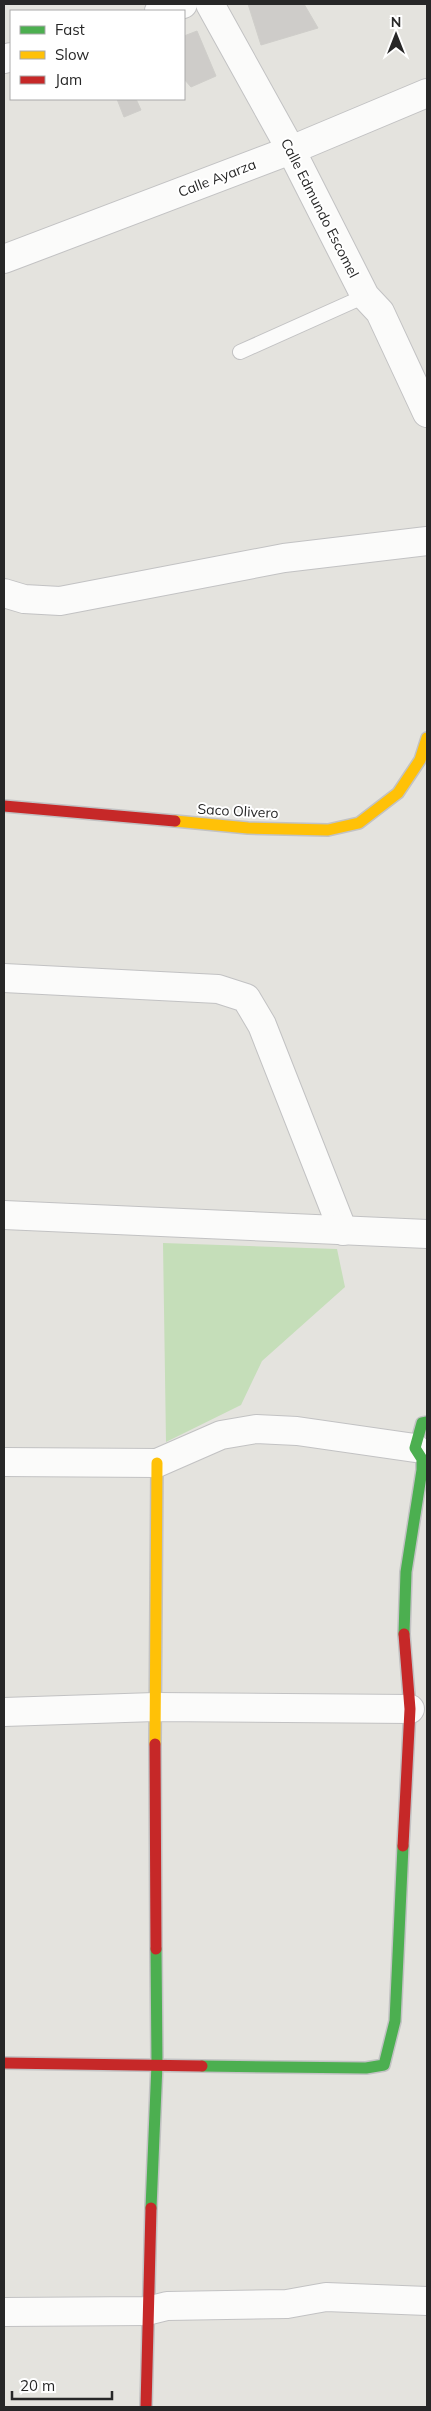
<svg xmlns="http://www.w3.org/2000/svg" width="431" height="2411" font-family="Mulish,sans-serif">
<rect width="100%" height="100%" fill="#e4e3de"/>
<path fill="#c5deb9" d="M163,1243L337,1249L345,1287L262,1361L241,1405L166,1442Z"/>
<g fill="#ceccc9" stroke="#cfceca">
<path d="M248,4H304L318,28L261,45Z"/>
<path d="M197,31L216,76L191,87L184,79V36Z"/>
<path d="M117,99H136L141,110L124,117Z"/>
</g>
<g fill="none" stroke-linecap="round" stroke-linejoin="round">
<g stroke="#c2c2c3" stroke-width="16">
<path id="lane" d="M240,352L365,296"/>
</g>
<g stroke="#c2c2c3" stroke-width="30">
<g id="street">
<path d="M210,4L291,150L365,296L380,312L427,413"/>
<path d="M159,11L183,4"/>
<path d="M4,59L11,57"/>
<path d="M4,259L291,150L427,93"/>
<path d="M4,593L24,599L60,601L284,558L427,541"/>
<path d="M4,978L218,989L246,998L262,1025L343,1231"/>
<path d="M4,1215L427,1234"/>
<path d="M4,1462L157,1463L221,1435L256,1429L297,1431L415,1448"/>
<path d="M4,1712L155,1707L410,1709"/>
<path d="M4,2312L147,2311L167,2306L287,2304L326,2297L427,2301"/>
</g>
</g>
<g stroke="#c2c2c3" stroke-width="14">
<g id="fast">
<path d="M404,1634L406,1572L422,1470V1459L415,1448L422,1423L427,1422"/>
<path d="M202,2066L366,2068L384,2065L395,2021L403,1846"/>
<path d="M151,2208L157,2064L156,1949"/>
</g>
</g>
<g stroke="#c2c2c3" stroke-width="14">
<g id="slow">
<path d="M175,821L248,828L328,830L359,823L398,793L420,760L427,738"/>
<path d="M155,1744L157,1463"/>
</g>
</g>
<g stroke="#c2c2c3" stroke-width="14">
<g id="jam">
<path d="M4,806L175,821"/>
<path d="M155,1744L156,1949"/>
<path d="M403,1846L410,1709L404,1634"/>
<path d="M4,2063L202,2066"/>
<path d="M146,2407L151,2208"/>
</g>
</g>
<use href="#lane" stroke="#fbfbfa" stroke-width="14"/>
<use href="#street" stroke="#fbfbfa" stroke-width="28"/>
<use href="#fast" stroke="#4caf50" stroke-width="11"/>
<use href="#slow" stroke="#ffc107" stroke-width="11"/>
<use href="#jam" stroke="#c62828" stroke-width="11"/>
</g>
<g text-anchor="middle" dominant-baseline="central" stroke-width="4" stroke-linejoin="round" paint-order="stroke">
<g font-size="14" fill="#272727" stroke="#fff">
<text transform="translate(217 178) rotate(-21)">Calle Ayarza</text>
<text transform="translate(320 208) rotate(63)">Calle Edmundo Escomel</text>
<text transform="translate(238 811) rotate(3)">Saco Olivero</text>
</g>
</g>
<rect width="431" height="2411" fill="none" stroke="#272727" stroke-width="10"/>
<rect x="10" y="10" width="175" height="90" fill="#ffffff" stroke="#a9a9a9"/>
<rect x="20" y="26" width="25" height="8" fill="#4caf50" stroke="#a9a9a9"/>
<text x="55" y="35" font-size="15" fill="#272727">Fast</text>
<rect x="20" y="51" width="25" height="8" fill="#ffc107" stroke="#a9a9a9"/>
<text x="55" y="60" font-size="15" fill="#272727">Slow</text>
<rect x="20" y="76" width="25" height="8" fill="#c62828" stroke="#a9a9a9"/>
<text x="55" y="85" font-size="15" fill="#272727">Jam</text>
<g transform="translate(396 35)" stroke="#ffffff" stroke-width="4" paint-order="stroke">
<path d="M0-4L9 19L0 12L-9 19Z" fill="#272727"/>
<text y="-8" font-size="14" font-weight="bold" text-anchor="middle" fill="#272727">N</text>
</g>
<path d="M12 2391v8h100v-8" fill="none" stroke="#272727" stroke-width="2.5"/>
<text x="20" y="2391" font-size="15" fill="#272727" stroke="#ffffff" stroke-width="4" paint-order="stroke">20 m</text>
</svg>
